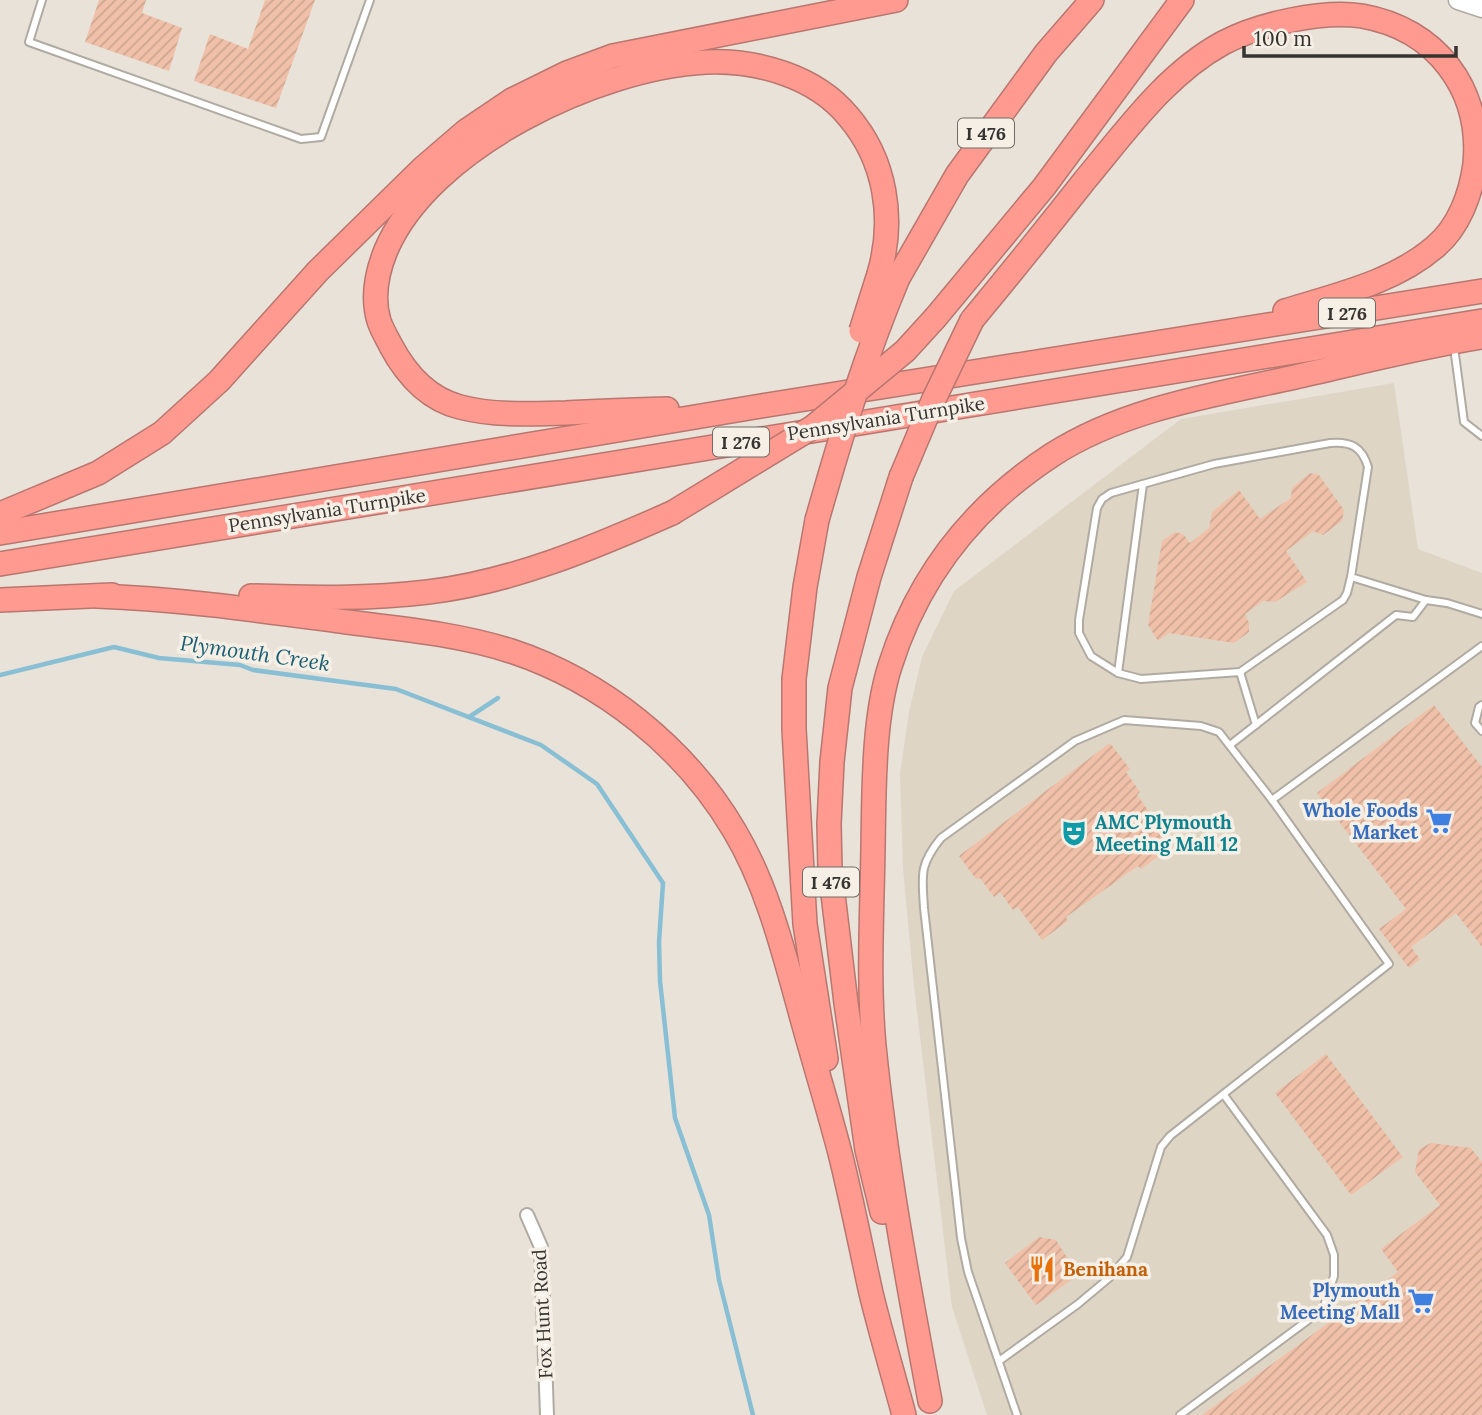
<svg xmlns="http://www.w3.org/2000/svg" width="1482" height="1415" font-family="Lora,serif">
<defs>
<pattern id="building-hatch" width="6" height="6" patternUnits="userSpaceOnUse" patternTransform="scale(1.75)"><rect width="6" height="6" fill="#f0c0a8"/><path d="M-1 1l2-2M0 6l6-6M5 7l2-2" fill="none" stroke="#cea691"/></pattern>
</defs>
<rect width="100%" height="100%" fill="#e8e2d8"/>
<path fill="#dfd5c5" d="M1394,383L1418,549L1482,573V1415H987L952,1307L914,986L903,869L900,774L909,712L922,657L954,591L1181,419Z"/>
<g fill="none" stroke-linecap="round" stroke-linejoin="round">
<g stroke="#89bfd4" stroke-width="4.5">
<path d="M0,675L114,647L159,658L240,665L253,670L396,689L541,745L597,784L663,883L659,942L660,981L675,1118L709,1215L719,1280L753,1415"/>
<path d="M469,717L498,698"/>
</g>
</g>
<g fill="url(#building-hatch)">
<path d="M99,0H146L142,13L182,28L169,71L85,42Z"/>
<path d="M265,0H315L276,108L194,81L210,34L248,49Z"/>
<path d="M1310,473L1319,475L1344,510L1342,521L1323,535L1313,531L1286,551L1307,582L1275,602L1263,601L1245,614L1249,623V632L1234,643L1169,633L1158,641L1148,625L1162,541L1175,532L1183,534L1190,543L1209,528L1212,512L1239,490L1260,519L1291,498L1292,488Z"/>
<path d="M1434,705L1482,767V947L1456,913L1411,947L1420,959L1409,968L1379,929L1406,909L1317,793Z"/>
<path d="M1110,743L1130,769L1126,772L1140,792L1137,795L1150,813L1147,817L1170,848L1141,869L1138,866L1066,917L1068,921L1042,940L1018,907L1013,910L1000,892L994,897L980,878L976,879L959,856Z"/>
<path d="M1326,1054L1403,1157L1351,1195L1275,1093Z"/>
<path d="M1431,1143L1471,1148L1482,1162V1415H1202L1398,1272L1381,1249L1440,1205L1415,1172L1419,1149Z"/>
<path d="M1039,1237L1056,1240L1078,1275L1036,1305L1005,1263Z"/>
</g>
<g fill="none" stroke-linecap="round" stroke-linejoin="round">
<g stroke="#b0aba2" stroke-width="10">
<g id="lane">
<path d="M42,0L29,42L301,139L321,137L370,0"/>
<path d="M1454,347L1464,422L1482,436"/>
<path d="M1240,672L1343,600L1347,593L1351,577"/>
<path d="M1118,673L1143,484"/>
<path d="M1482,705L1479,707L1475,723L1482,731"/>
<path d="M1256,725L1240,672L1141,679L1118,673L1091,656L1079,633V620L1097,508L1102,499L1111,493L1214,464L1330,443C1351,441 1362,447 1368,467L1351,577L1426,600"/>
<path d="M1230,745L1396,615L1413,617L1426,600L1447,603L1482,614"/>
<path d="M999,1361L1078,1304L1109,1278L1127,1257L1161,1147L1170,1136L1389,964L1272,800"/>
<path d="M1017,1415L968,1272L961,1238L924,908C922,875 919,865 941,838L1075,741L1124,720L1201,726L1219,732L1272,800L1482,646"/>
<path d="M1180,1415L1323,1309L1334,1276V1255L1327,1235L1224,1095"/>
</g>
</g>
<g stroke="#b0aba2" stroke-width="16">
<path id="street" d="M527,1215L541,1247L547,1415"/>
</g>
<g stroke="#b0aba2" stroke-width="21">
<path id="secondary" d="M1458,0L1482,8"/>
</g>
<g stroke="#b9766f" stroke-width="26">
<g id="highway">
<path d="M898,278L957,175L1046,53L1092,0"/>
<path d="M936,317L1044,187L1182,0"/>
<path d="M972,320C1010,274 1048,227 1085,180C1126,131 1166,74 1223,43C1259,24 1322,10 1362,16C1436,29 1482,89 1475,164C1471,194 1459,227 1435,247C1393,283 1336,295 1285,311"/>
<path d="M667,409C633,410 600,411 566,413C531,414 495,416 460,407C428,399 406,374 391,346C387,338 382,330 379,321C372,298 377,272 386,250C430,147 599,67 706,62C757,60 815,76 848,116C886,160 895,219 879,274"/>
<path d="M0,514L98,473L162,433L219,381L318,271L423,168L466,131L512,100L567,73L613,56L896,0"/>
<path d="M817,520L805,587L794,679V729L805,924L826,1059"/>
<path d="M0,533L761,406L1482,291"/>
<path d="M0,564L1482,321"/>
<path d="M97,596C181,599 264,611 347,622C402,629 458,634 511,651C602,681 685,747 734,830C770,890 786,962 805,1029C817,1072 830,1114 841,1157C852,1202 861,1248 871,1293C881,1334 893,1374 904,1415"/>
<path d="M251,596C310,598 369,599 428,592C513,582 595,547 672,513"/>
<path d="M0,600L112,595"/>
<path d="M882,1212L867,1150L846,1003L830,869L829,824L832,762L840,688L869,577L901,477"/>
<path d="M930,1401C908,1283 886,1166 874,1046C868,981 872,914 873,848C874,792 873,719 890,666C918,577 974,506 1052,455C1123,409 1213,395 1295,377C1357,363 1419,347 1481,337"/>
</g>
</g>
<use href="#lane" stroke="#fff" stroke-width="6"/>
<use href="#street" stroke="#fff" stroke-width="12"/>
<use href="#secondary" stroke="#fff" stroke-width="18"/>
<use href="#highway" stroke="#ff9a91" stroke-width="23"/>
<g stroke="#b9766f" stroke-width="26" stroke-linecap="butt">
<g id="highway-bridge">
<path d="M861,331L879,274"/>
<path d="M901,477L933,401L972,320"/>
<path d="M672,513L813,427L905,351L936,317"/>
<path d="M817,520C841,436 864,359 898,278"/>
</g>
</g>
<use href="#highway-bridge" stroke="#ff9a91" stroke-width="23"/>
</g>
<defs>
<g id="supermarket-bare" transform="scale(2.1)"><path d="M-6-5.5h2.5l.6 2H6L4.5 2H-2.5L-4.4-4H-6ZM-1.5 3.2a1.3 1.3 0 1 0 .1 0ZM3 3.2a1.3 1.3 0 1 0 .1 0Z" fill="#3f7fe0" stroke="#f5efe6" stroke-width="2.5" paint-order="stroke"/></g>
<g id="theatre-bare" transform="scale(2.1)"><path d="M-5-5.5Q0-4 5-5.5V0Q5 5 0 6Q-5 5-5 0ZM-3.3-2.5H-1v1.5H-3.3ZM1-2.5H3.3v1.5H1ZM-2.8 1Q0 5.5 2.8 1Z" fill="#0f9aa8" stroke="#f5efe6" stroke-width="2.5" paint-order="stroke"/></g>
<g id="restaurant-bare" transform="scale(2.1)"><path d="M-5-6h1v4h1v-4h1v4h1v-4h1v5L-1.5 .5V6h-2V.5L-5-1ZM5-6V6H3V1.5H1.5Q1.5-4 5-6Z" fill="#e8710a" stroke="#f5efe6" stroke-width="2.5" paint-order="stroke"/></g>
</defs>
<g fill-rule="evenodd">
<use href="#supermarket-bare" x="1439" y="821"/>
<use href="#theatre-bare" x="1074" y="833"/>
<use href="#restaurant-bare" x="1042" y="1269"/>
<use href="#supermarket-bare" x="1421" y="1301"/>
</g>
<g text-anchor="middle" dominant-baseline="central" stroke-width="7" stroke-linejoin="round" paint-order="stroke">
<g fill="#f5efe6" stroke="#6f6c67" stroke-width="2">
<rect x="958" y="118.5" width="56" height="29" rx="5"/>
<rect x="1319" y="298.5" width="56" height="29" rx="5"/>
<rect x="713" y="427.5" width="56" height="29" rx="5"/>
<rect x="803" y="867.5" width="56" height="29" rx="5"/>
</g>
<g font-size="18" font-weight="bold" fill="#363430">
<text x="986" y="133">I 476</text>
<text x="1347" y="313">I 276</text>
<text x="741" y="442">I 276</text>
<text x="831" y="882">I 476</text>
</g>
<g font-size="19" fill="#363430" stroke="#f5efe6">
<text transform="translate(886 418) rotate(-9)">Pennsylvania Turnpike</text>
<text transform="translate(327 510) rotate(-9)">Pennsylvania Turnpike</text>
<text transform="translate(542 1314) rotate(-93)">Fox Hunt Road</text>
</g>
<g font-size="19" font-weight="bold" fill="#366cbe" stroke="#f5efe6" text-anchor="end">
<text x="1418" y="810">Whole Foods<tspan x="1418" dy="22">Market</tspan></text>
<text x="1400" y="1290">Plymouth<tspan x="1400" dy="22">Meeting Mall</tspan></text>
</g>
<g font-size="19" font-weight="bold" fill="#0d838f" stroke="#f5efe6" text-anchor="start">
<text x="1095" y="822">AMC Plymouth<tspan x="1095" dy="22">Meeting Mall 12</tspan></text>
</g>
<g font-size="19" font-weight="bold" fill="#c56008" stroke="#f5efe6" text-anchor="start">
<text x="1063" y="1269">Benihana</text>
</g>
<g font-size="21" font-style="italic" fill="#175e74" stroke="#f5efe6">
<text transform="translate(255 653) rotate(8)">Plymouth Creek</text>
</g>
</g>
<path d="M1244 46v10h212v-10" fill="none" stroke="#363430" stroke-width="3.5"/>
<text x="1254" y="46" font-size="21" fill="#363430" stroke="#f5efe6" stroke-width="5" paint-order="stroke">100 m</text>
</svg>
